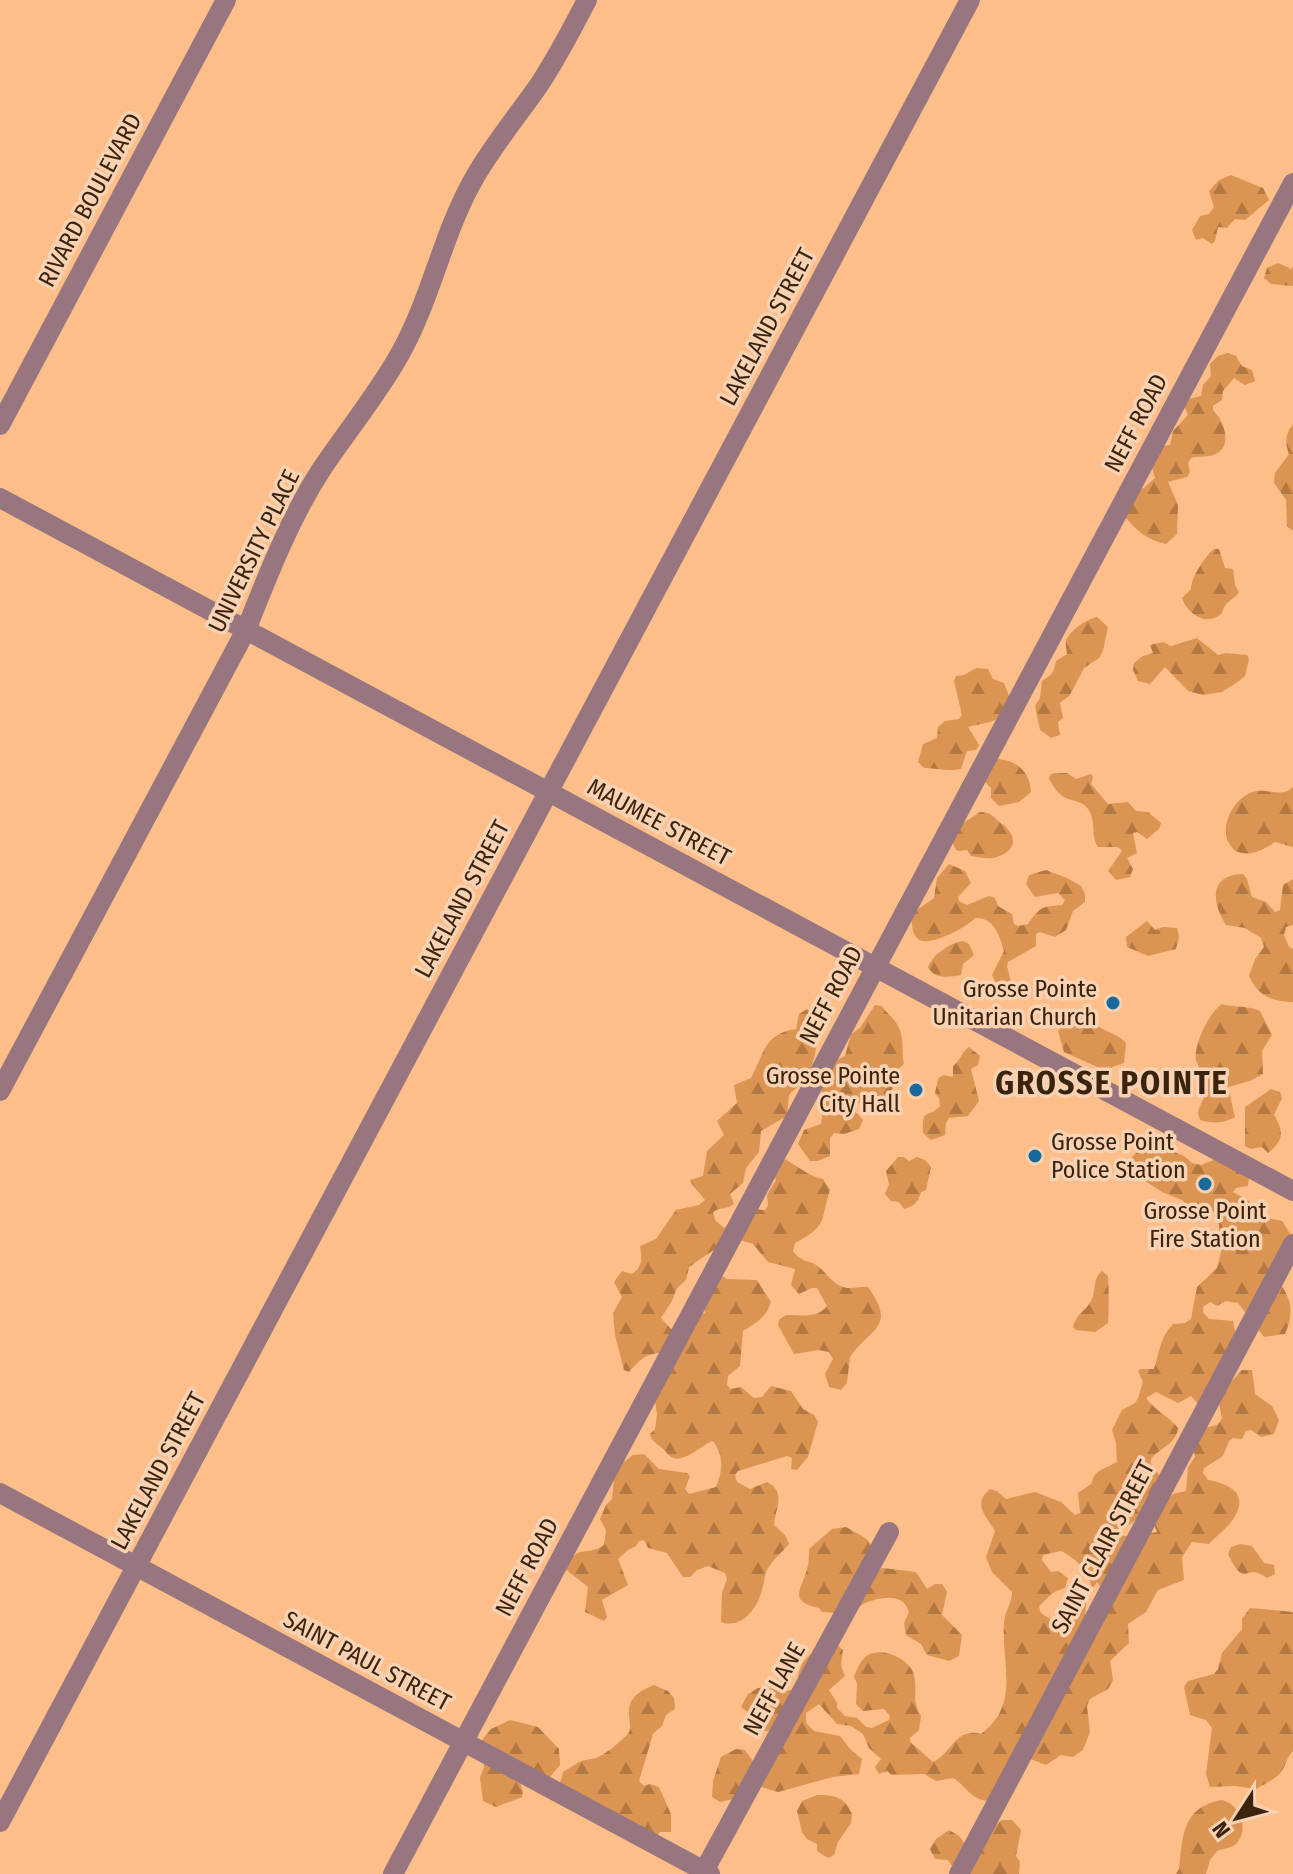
<svg xmlns="http://www.w3.org/2000/svg" width="1293" height="1874" font-family="'Fira Sans Condensed',sans-serif">
<defs>
<pattern id="forest-firs" width="22" height="20" patternUnits="userSpaceOnUse" patternTransform="scale(2)"><rect width="22" height="20" fill="#dc9453"/><path d="M5 1l3.5 6h-7zM16 11l3.5 6h-7z" fill="#b47943"/></pattern>
</defs>
<rect width="100%" height="100%" fill="#fdbe8a"/>
<g fill="url(#forest-firs)" fill-rule="evenodd">
<path d="M1231,175L1263,188L1269,200L1245,220L1235,219L1227,228L1218,227L1215,241L1212,244L1203,238L1196,240L1192,230L1200,216L1209,214L1214,207L1209,191L1219,180Z"/>
<path d="M1278,263L1292,269L1293,265V286L1271,284L1264,278L1267,268Z"/>
<path d="M1228,353L1236,356L1242,366L1252,370L1255,381L1245,385L1234,378L1223,391L1222,400L1213,406V410C1225,422 1235,450 1210,456C1203,457 1198,456 1191,458L1188,463L1190,472L1187,477L1168,482L1178,505L1177,534L1166,544C1147,540 1137,531 1124,516L1136,490L1144,488L1155,478L1152,467L1162,446L1170,445L1173,431L1188,415L1184,406L1188,399L1201,396L1203,385L1211,376L1210,364L1218,356Z"/>
<path d="M1293,425V531L1287,526L1286,500L1274,483L1275,473L1289,454C1285,445 1285,433 1293,425Z"/>
<path d="M1214,549H1219L1225,568L1233,569L1235,585L1239,592C1235,598 1229,600 1225,606C1221,611 1224,613 1218,616C1203,626 1186,611 1182,598L1191,589C1191,578 1205,556 1214,549Z"/>
<path d="M1097,617L1108,627L1103,651L1099,658L1084,668L1070,695L1060,703L1063,718L1058,722L1060,735L1051,738L1040,730L1035,706L1040,698L1042,681C1053,674 1053,674 1056,661L1067,654C1067,651 1065,644 1066,641C1069,631 1087,619 1097,617Z"/>
<path d="M1197,638L1218,655L1226,653L1247,655L1249,659L1245,676L1239,681L1222,692L1203,695L1188,691L1165,667L1150,684L1138,681L1133,670L1134,663L1143,656L1153,653L1150,645L1163,642L1171,646Z"/>
<path d="M976,668L988,669L993,679L1004,683L1011,701C995,726 994,720 968,727L979,745L976,750L967,751L961,769C947,772 937,768 924,768L918,762L923,744L937,738L938,727L945,721L959,719L962,715L954,681L956,676L964,675Z"/>
<path d="M997,759C1017,760 1030,772 1031,792L1019,802L999,806L991,798V788L984,781Z"/>
<path d="M1056,773H1067L1076,779L1091,774L1093,777L1091,784L1108,804L1128,802L1136,811L1148,812L1161,823L1159,829L1147,839L1137,832L1133,833L1137,853L1127,858L1133,869L1130,877L1116,880L1108,871L1122,851L1118,847H1098C1090,835 1097,822 1088,809C1078,794 1063,809 1049,778L1051,774Z"/>
<path d="M1293,787V847L1275,842C1261,851 1250,857 1235,851C1231,846 1226,841 1226,834C1224,817 1238,794 1257,791C1270,789 1281,798 1293,787Z"/>
<path d="M980,812C992,812 993,817 1002,824C1017,835 1018,850 997,857C989,860 980,857 971,856L967,850L959,851L956,850L950,838L962,824Z"/>
<path d="M949,864L965,871L971,883L958,897L959,901L967,905L989,896L995,898L998,906L1012,914L1014,924L1018,926L1028,924C1040,907 1040,907 1062,905L1065,900L1058,893L1035,897L1026,884L1029,875L1046,870L1067,878L1081,886L1085,894V902L1073,911L1066,930L1055,937L1040,932L1036,934V946L1008,962L1007,966L1013,990L1003,998L995,995L997,985L992,975L1004,951C1000,936 994,917 975,918C967,927 929,948 918,939C911,934 913,923 910,915L934,898L937,878Z"/>
<path d="M1243,874L1247,879L1252,897L1266,902L1275,912L1280,910L1283,885L1293,879V925L1286,927L1284,935L1289,947L1293,949V1002C1272,1002 1257,995 1249,976L1255,959L1264,947L1261,938L1245,928L1226,925C1212,903 1208,875 1243,874Z"/>
<path d="M1147,921L1155,930L1163,927L1177,928L1179,937L1176,949L1148,956L1127,947L1126,937Z"/>
<path d="M963,941L969,944L974,955L963,964L961,975C950,977 934,980 928,967C934,954 949,943 963,941Z"/>
<path d="M1222,1004C1235,1008 1248,1005 1260,1011L1272,1035L1262,1051L1263,1074L1250,1081L1228,1087L1235,1117C1226,1123 1210,1124 1200,1120L1198,1113C1199,1105 1206,1096 1207,1089C1209,1076 1199,1071 1196,1060C1193,1045 1210,1011 1222,1004Z"/>
<path d="M875,1005L882,1006C886,1013 895,1019 898,1026C905,1039 901,1052 904,1064L893,1074C895,1086 890,1101 881,1109L868,1102L858,1103L855,1111L863,1120L859,1129L844,1134L834,1133L830,1138V1156L818,1161H810L798,1144L804,1130L821,1124L825,1097L821,1090L831,1063L845,1056L851,1034L860,1028Z"/>
<path d="M807,1009C825,1020 816,1060 807,1076C803,1084 795,1088 789,1095L787,1116L761,1131L759,1152L746,1168L743,1183L730,1194L734,1204C727,1210 719,1207 713,1212L715,1220L724,1228L755,1209L765,1210L768,1206L767,1195L776,1180L773,1175L785,1159C796,1165 810,1177 823,1179L830,1190C820,1220 829,1225 795,1243L793,1251C802,1264 810,1259 819,1267C827,1274 832,1283 843,1287C852,1290 860,1286 868,1287C897,1328 871,1327 850,1357L847,1383L841,1390L829,1387L825,1374L833,1359L829,1352L819,1350L794,1354L778,1325L779,1320L786,1315C800,1314 816,1320 827,1306L817,1288H812L799,1294L791,1285L795,1269L768,1262L753,1244L740,1240L718,1247L689,1267L686,1280L677,1288L672,1301L661,1318L673,1331L698,1314L705,1313L704,1307L716,1272L727,1279L757,1280L771,1302C766,1318 756,1323 743,1331L740,1366L728,1376L727,1385L731,1389L741,1387L754,1398L762,1397L771,1386L791,1391L803,1409L814,1415L818,1422L808,1457L797,1470L791,1469L792,1458L787,1456L738,1471L735,1475L737,1482L750,1489L767,1482C787,1492 775,1509 774,1525L785,1535L789,1544C782,1552 773,1560 768,1568C764,1574 765,1580 763,1586C759,1606 743,1630 721,1622L722,1593L727,1579L725,1573L708,1566L697,1570L690,1577H683L667,1553L648,1548L644,1540L639,1541L636,1546L628,1550L618,1559L628,1585L602,1600L607,1617L604,1621L585,1612L588,1587L564,1568C580,1542 585,1558 604,1545L606,1530L600,1519L606,1505L612,1499L615,1469L633,1455L644,1454L659,1469L687,1473L690,1476L685,1489L689,1494L716,1487C723,1470 724,1456 713,1441C702,1444 685,1464 671,1457C668,1455 665,1450 662,1448C655,1442 652,1442 650,1434L655,1429L657,1414L655,1401L660,1353C644,1354 639,1361 629,1372L624,1370L615,1335L613,1313L622,1297L614,1282L622,1271L632,1274C643,1267 642,1257 640,1246L656,1239L676,1210L699,1205L705,1200L691,1183L690,1180L703,1176L707,1151L724,1135L717,1121L737,1103L734,1085L751,1078C763,1056 764,1033 796,1029L799,1014Z"/>
<path d="M1082,1018C1093,1019 1092,1023 1101,1028C1111,1034 1118,1034 1126,1043L1124,1063L1104,1070L1064,1052L1058,1031L1068,1021Z"/>
<path d="M969,1047L980,1056L978,1065L971,1069L979,1101L968,1116L949,1118L946,1123L945,1135L931,1140L923,1133C922,1106 927,1120 940,1106L939,1098L935,1093L938,1079L943,1075L953,1077V1066C960,1061 961,1053 969,1047Z"/>
<path d="M1271,1089L1280,1092L1282,1098L1274,1115C1284,1131 1284,1141 1268,1153L1262,1147L1251,1149L1245,1146V1107Z"/>
<path d="M1146,1147L1172,1151L1184,1156L1192,1163L1201,1165L1216,1159L1249,1176L1248,1186L1236,1188L1233,1192L1249,1201L1267,1218L1282,1221L1293,1238L1281,1285C1293,1302 1293,1316 1285,1334L1264,1337L1238,1303L1226,1301L1217,1306L1210,1302L1203,1307V1312L1209,1319L1233,1321L1237,1340L1231,1382L1242,1370H1252L1255,1394L1272,1406L1279,1420L1274,1434L1261,1437L1251,1430L1246,1431L1242,1439L1233,1438L1229,1441L1223,1456L1204,1468L1203,1473L1208,1480C1232,1484 1251,1496 1231,1522C1225,1530 1216,1536 1209,1544L1192,1542L1182,1557L1184,1580L1158,1590L1146,1612L1128,1624L1129,1643L1110,1661L1113,1680L1108,1689L1090,1699L1087,1706L1090,1732L1083,1750L1073,1757L1061,1755L1046,1765L1028,1758L989,1801C970,1800 967,1786 953,1778L936,1781L924,1774L892,1775L887,1771L879,1774L875,1767L881,1759L869,1748L863,1734L851,1726L837,1724L819,1704L806,1713V1723L814,1731L840,1736L850,1749L862,1759L859,1774L833,1777L778,1792L758,1786L733,1799L720,1802L712,1797L713,1781L721,1757L736,1749L745,1750L756,1765L775,1731H763L758,1728L754,1717L741,1707L748,1694L758,1688L766,1687L782,1692L795,1689C797,1685 797,1681 798,1677C801,1657 817,1647 835,1643L843,1650L841,1666L845,1676L829,1690L837,1703V1708L845,1716L857,1718L866,1727L872,1728L889,1720L890,1716L884,1709L863,1711L856,1704L857,1684L854,1676C858,1668 860,1660 868,1655C882,1647 907,1658 913,1672C919,1690 910,1697 921,1716L919,1730L910,1738V1742L933,1762C952,1754 955,1727 981,1734C1021,1704 1001,1665 1004,1622C1005,1611 1012,1603 1012,1592L992,1572L986,1557L995,1531C986,1516 972,1504 990,1489L997,1491L1006,1499L1035,1492L1061,1502L1075,1515L1080,1513L1078,1493L1091,1484L1094,1476L1099,1471L1117,1462L1116,1443L1112,1430L1122,1410L1135,1403L1138,1398L1143,1382L1138,1371L1141,1369H1154C1159,1353 1160,1337 1173,1324L1185,1323L1191,1319L1197,1287L1217,1268L1222,1248L1218,1218L1213,1211L1189,1207L1182,1200L1162,1192L1142,1179L1128,1175C1125,1161 1134,1153 1146,1147ZM1156,1392L1178,1403L1191,1396L1198,1404L1219,1403L1222,1419L1217,1425L1204,1428L1193,1446L1195,1457L1188,1467L1186,1491L1173,1494L1160,1507L1153,1522L1157,1532L1129,1537L1121,1535L1120,1529C1143,1521 1153,1498 1159,1475C1157,1471 1152,1468 1151,1463C1148,1452 1176,1448 1178,1428C1169,1416 1154,1410 1146,1398ZM1061,1551C1073,1556 1091,1573 1091,1586L1094,1587L1097,1582L1102,1589L1085,1616L1086,1603L1076,1595C1066,1604 1063,1627 1047,1617C1039,1612 1041,1614 1039,1606L1054,1592L1065,1588L1068,1578L1058,1571L1051,1572L1042,1560L1043,1555Z"/>
<path d="M898,1157H904L909,1161L917,1157L925,1160L931,1167L926,1190L921,1192C918,1203 914,1206 904,1209L899,1202L891,1201L885,1194L889,1184L886,1171Z"/>
<path d="M1102,1271L1108,1276C1109,1291 1109,1306 1108,1323L1095,1332L1076,1330L1073,1327C1079,1310 1084,1313 1091,1301C1097,1290 1092,1279 1102,1271Z"/>
<path d="M846,1527C874,1543 872,1538 874,1571L883,1568L916,1572L927,1589L935,1584H942L947,1592L942,1615L962,1635L959,1656L949,1661L927,1655L921,1644L906,1635L904,1623L909,1612C903,1592 881,1597 865,1603C859,1606 854,1612 848,1613C840,1614 830,1612 822,1612L819,1608C788,1601 801,1591 807,1569C809,1563 809,1556 809,1549L832,1529Z"/>
<path d="M1240,1544L1252,1546L1264,1563L1274,1565L1275,1574L1267,1578C1244,1561 1246,1591 1228,1554L1231,1547Z"/>
<path d="M1250,1608L1293,1612V1751C1287,1757 1287,1762 1283,1769C1278,1778 1265,1784 1256,1789L1235,1786L1210,1787L1206,1774L1212,1728L1206,1720L1190,1715L1184,1687L1188,1681L1214,1674L1218,1669L1222,1653L1242,1629V1619Z"/>
<path d="M654,1685L668,1691L674,1698L675,1709L666,1715L662,1726L653,1734L639,1781L644,1786L650,1784L659,1787L671,1814V1832H660L651,1844L560,1783L563,1772C569,1769 573,1765 579,1762C585,1759 592,1760 598,1757C609,1752 618,1743 627,1735C638,1724 612,1701 654,1685Z"/>
<path d="M510,1720L538,1727L559,1749L560,1765L549,1778L520,1782L523,1792L522,1797L496,1807L483,1801L480,1778L484,1767L481,1746L482,1740L491,1729Z"/>
<path d="M817,1795C836,1795 844,1797 852,1814L851,1823L838,1842L834,1855L828,1858L817,1851V1844L807,1839L802,1832L797,1811L802,1801Z"/>
<path d="M1222,1800C1240,1804 1250,1830 1236,1844C1230,1849 1224,1848 1217,1851L1210,1860L1206,1874H1176L1179,1869C1183,1835 1182,1807 1222,1800Z"/>
<path d="M1002,1820H1012L1021,1830L1016,1856L1020,1862L1019,1874H957L948,1860L935,1859L930,1849L936,1839L949,1830L959,1836L967,1847Z"/>
</g>
<g fill="none" stroke-linecap="round" stroke-linejoin="round">
<g stroke="#98767f" stroke-width="20">
<path d="M0,425L226,0"/>
<path d="M0,498L1293,1191"/>
<path d="M0,1091L246,630C268,575 289,520 321,470C347,431 377,395 400,354C432,297 443,231 476,175C495,143 518,115 539,85C557,58 572,29 587,0"/>
<path d="M0,1493L710,1874"/>
<path d="M0,1822L970,0"/>
<path d="M704,1871L889,1532"/>
<path d="M393,1874L1293,183"/>
<path d="M959,1874L1293,1244"/>
</g>
</g>
<g fill="#176a9b" stroke="#f8d2b3" stroke-width="3">
<circle cx="1113" cy="1003" r="8"/>
<circle cx="916" cy="1090" r="8"/>
<circle cx="1035" cy="1156" r="8"/>
<circle cx="1205" cy="1184" r="8"/>
</g>
<g text-anchor="middle" dominant-baseline="central" stroke-width="7" stroke-linejoin="round" paint-order="stroke">
<g font-size="24" fill="#3b240e" stroke="#f8d2b3">
<text transform="translate(90 200) rotate(-62)">RIVARD BOULEVARD</text>
<text transform="translate(767 327) rotate(-62)">LAKELAND STREET</text>
<text transform="translate(1136 423) rotate(-62)">NEFF ROAD</text>
<text transform="translate(254 551) rotate(-64)">UNIVERSITY PLACE</text>
<text transform="translate(659 822) rotate(28)">MAUMEE STREET</text>
<text transform="translate(462 899) rotate(-62)">LAKELAND STREET</text>
<text transform="translate(831 995) rotate(-62)">NEFF ROAD</text>
<text transform="translate(158 1471) rotate(-62)">LAKELAND STREET</text>
<text transform="translate(1103 1547) rotate(-62)">SAINT CLAIR STREET</text>
<text transform="translate(527 1567) rotate(-62)">NEFF ROAD</text>
<text transform="translate(367 1661) rotate(28)">SAINT PAUL STREET</text>
<text transform="translate(774 1689) rotate(-61)">NEFF LANE</text>
</g>
<g font-size="24" fill="#3b240e" stroke="#f8d2b3" text-anchor="end">
<text x="1097" y="989">Grosse Pointe<tspan x="1097" dy="28">Unitarian Church</tspan></text>
<text x="900" y="1076">Grosse Pointe<tspan x="900" dy="28">City Hall</tspan></text>
<text x="1051" y="1142" text-anchor="start">Grosse Point<tspan x="1051" dy="28">Police Station</tspan></text>
<text x="1205" y="1211" text-anchor="middle">Grosse Point<tspan x="1205" dy="28">Fire Station</tspan></text>
</g>
<g font-size="32" font-weight="bold" letter-spacing="2" fill="#3b240e" stroke="#f8d2b3">
<text x="1112" y="1083">GROSSE POINTE</text>
</g>
</g>
<g transform="translate(1237 1818) rotate(234)" stroke="#f8d2b3" stroke-width="6" paint-order="stroke">
<path d="M0-6L14 30L0 20L-14 30Z" fill="#3b240e"/>
<text y="-12" font-size="22" font-weight="bold" text-anchor="middle" fill="#3b240e">N</text>
</g>
</svg>
